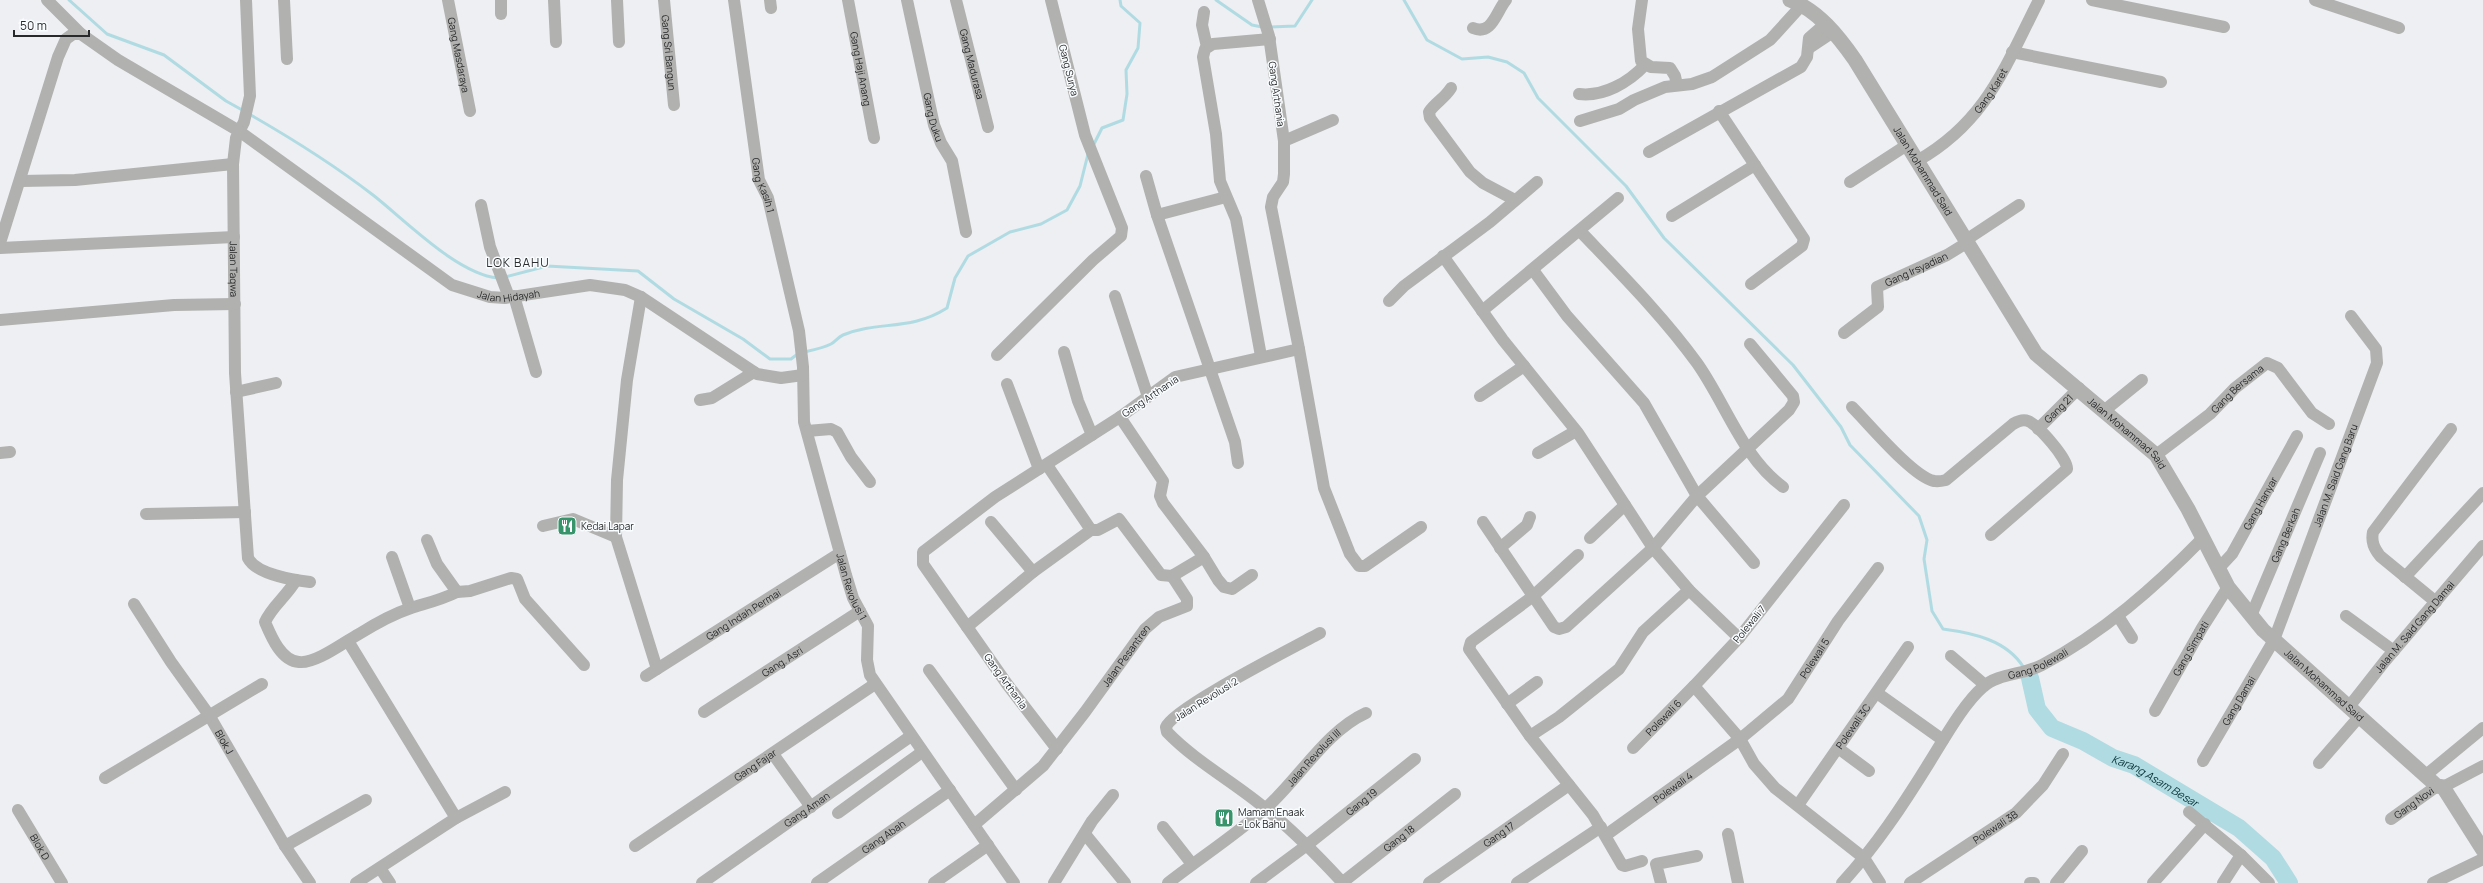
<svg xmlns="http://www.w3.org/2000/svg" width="2483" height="883" font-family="Manrope,sans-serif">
<rect width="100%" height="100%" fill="#edeff2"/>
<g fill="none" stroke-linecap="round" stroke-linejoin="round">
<g stroke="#b0dbe2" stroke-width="3">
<path d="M69,0L107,34L164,55L226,101L244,111"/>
<path d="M1216,0L1252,25L1262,27"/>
<path d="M1404,0L1427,40L1462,59L1488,57L1507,62L1524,73L1538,98L1626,186L1664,238L1793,365L1841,427L1850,445L1919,516L1927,540L1924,559L1932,611L1943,629C1973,633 2007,640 2024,668"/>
<path d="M1270,27L1295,26L1312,0"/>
<path d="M249,114C291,138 334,165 373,195C405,220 457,274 498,278"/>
<path d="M1093,146L1102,128L1123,120L1127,94L1126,70L1138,48L1140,23L1121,6L1120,0"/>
<path d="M505,277L547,266L638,271L674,299L743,339L770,359H791L799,353"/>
<path d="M804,352C813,350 823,348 831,344C835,342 838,337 843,335C879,320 909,332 947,308L955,278L968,256L1010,232L1041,224L1067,210L1080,186L1088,154"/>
</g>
<path stroke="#b0dbe2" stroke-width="18" id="s1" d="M2030,678L2037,709L2052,728L2083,741L2113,758L2134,765L2239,828L2273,858L2289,883"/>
<g stroke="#b1b1af" stroke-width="12">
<path d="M47,0L81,34"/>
<path id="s2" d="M246,0L250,96L244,122L236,138L233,164L235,373L248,558C256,574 293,580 310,582"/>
<path d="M284,0L287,59"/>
<path id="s3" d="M448,0L470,111"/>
<path d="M501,0V14"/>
<path d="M554,0L556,42"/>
<path d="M617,0L619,42"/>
<path id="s4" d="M664,0L674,105"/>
<path id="s5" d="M734,0L759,180L768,198L799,331L803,367L804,422L846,575L853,598L868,626L867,660L870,675L1014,883"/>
<path d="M770,0L771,8"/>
<path id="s6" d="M848,0L874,138"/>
<path id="s7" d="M907,0L934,125L941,143L952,161L966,232"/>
<path id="s8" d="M956,0L988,127"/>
<path d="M1642,0L1638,29L1641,61L1651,67L1670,68L1675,76L1677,85"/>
<path d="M2092,0L2224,27"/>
<path d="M2315,0L2399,28"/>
<path d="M1204,12L1202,25L1207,47"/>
<path d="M1473,28C1492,36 1496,12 1506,0"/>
<path d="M1809,48L1833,32"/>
<path d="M2012,52L2161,82"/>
<path d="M1451,88C1445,98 1435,103 1429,112L1430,118L1470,172L1483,183L1515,200"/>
<path d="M1579,94C1604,97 1629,82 1645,65"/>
<path d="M1719,111L1804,239L1802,246L1751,284"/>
<path d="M1580,121L1619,109L1634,100L1665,87L1692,84L1712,77L1770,40L1801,6"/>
<path d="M1284,141L1333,120"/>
<path d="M1649,152L1801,67L1807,57L1809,38L1825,24"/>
<path id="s9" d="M1917,161C1986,122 2005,67 2039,0"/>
<path d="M1146,176L1157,215L1235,442L1238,463"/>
<path d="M21,181L75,180L233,164"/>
<path d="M1850,182L1907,145"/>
<path d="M481,205L490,247L509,297"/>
<path d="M1157,215L1226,197"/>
<path d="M1672,216L1755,165"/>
<path d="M1580,231C1620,273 1663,316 1697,363C1726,404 1742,457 1783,487"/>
<path d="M1966,240L2019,205"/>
<path id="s10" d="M0,243L58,57L66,39L73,34H81L118,60L239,131L452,285L490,297L505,298L590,285L625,290L641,297L757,374L781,378L803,375"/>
<path d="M0,248L234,237"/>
<path d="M1443,256L1503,340L1578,433L1653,548L1689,590L1739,638"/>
<path d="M1533,270L1567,316L1644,403L1697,496L1754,563"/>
<path d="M514,296L536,372"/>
<path d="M1115,296L1148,397"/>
<path d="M641,297L627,380L617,480L616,537L657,669"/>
<path d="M1389,301L1404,286L1490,222L1537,182"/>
<path d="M1482,311L1618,198"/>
<path d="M0,320L174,305L235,304"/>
<path id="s11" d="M1844,333L1878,307L1877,287L1947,255L1968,242"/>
<path d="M1299,349L1324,488L1350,554L1359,566H1365L1421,527"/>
<path d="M1064,352L1078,401L1092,435"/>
<path d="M997,355L1093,260L1121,236L1122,228L1085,135L1051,0"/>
<path d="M1261,356L1236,219L1220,181L1216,134L1203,57L1205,49L1213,44L1270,39"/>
<path d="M1007,384L1039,469"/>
<path d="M236,392L276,383"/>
<path d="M1480,396L1524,366"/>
<path d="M700,400L712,398L754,372"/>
<path d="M1852,407C1869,424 1913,477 1934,481C1938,482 1942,481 1946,480L2013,424C2018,421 2023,419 2028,421C2038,425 2068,459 2067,469L1991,535"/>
<path d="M2105,410L2142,380"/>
<path d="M1120,417L1163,481L1160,496L1163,503L1204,557L1218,580L1224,587L1232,589L1252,575"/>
<path id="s12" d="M2038,429L2079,388"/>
<path d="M807,431L831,429L837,432L851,457L870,482"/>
<path d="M0,453L10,452"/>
<path d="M1538,453L1576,431"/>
<path id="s13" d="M2156,455L2210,414L2235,388L2267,363L2278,368L2312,413L2329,424"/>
<path d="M1047,465L1091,530H1098L1119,519L1161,575L1172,576L1204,557"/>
<path d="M1844,505L1739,638L1694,686L1740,739L1754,764L1775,788L1864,858L1880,883"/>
<path d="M146,514L245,512"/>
<path d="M991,522L1033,572"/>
<path d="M1483,522L1554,627L1559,629L1566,627L1653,548L1697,496L1789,410L1794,402L1793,396L1750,344"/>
<path d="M543,526L573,519L616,537"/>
<path d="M1590,538L1625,505"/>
<path d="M1500,548L1527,525L1530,517"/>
<path d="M1578,555L1532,597L1471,642L1469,649L1530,736L1593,815L1622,865L1625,866L1642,861"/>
<path d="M392,557L410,608"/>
<path id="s14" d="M2219,568L2232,554L2297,436"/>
<path d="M2405,577L2483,493"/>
<path d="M296,580C287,596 272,606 265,622C271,636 281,661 299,662C316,664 344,642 359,634C375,624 393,614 411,608C427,603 441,600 457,592L437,564L427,540"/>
<path d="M457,592L470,591L511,578L517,579L525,599L584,665"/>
<path d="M2436,602L2380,556C2374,548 2371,542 2373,532L2451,429"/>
<path id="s15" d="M134,604L171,662L209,715L285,846L310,883"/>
<path d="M2118,616L2132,638"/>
<path id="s16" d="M2251,616L2320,453"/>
<path d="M2346,616L2394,651"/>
<path d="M967,627L1033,572L1091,530"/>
<path d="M1320,633C1295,647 1173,708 1166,727L1167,732C1196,762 1234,782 1266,809C1294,831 1319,857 1343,883"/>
<path d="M348,641L456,818"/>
<path d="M1951,656L1985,685"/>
<path d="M929,670L1016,790"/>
<path id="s17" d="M646,676L840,553"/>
<path d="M1877,693L1943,740"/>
<path d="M1507,704L1537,682"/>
<path id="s18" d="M2348,708L2385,661L2483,546"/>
<path id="s19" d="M2155,711L2202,628L2228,587"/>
<path id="s20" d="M704,712L860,611"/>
<path d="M1530,736L1559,717L1619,669L1643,632L1689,590"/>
<path id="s21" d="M1633,748L1694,686"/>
<path d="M1838,748L1869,771"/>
<path d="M1057,749L1007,684L923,564V552L995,497L1120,417L1175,377L1299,349L1271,207L1273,197L1283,182L1284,174V141L1269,36L1258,0"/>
<path d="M773,754L811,807"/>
<path id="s22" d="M2203,761L2274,640L2377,363L2376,349L2351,316"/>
<path d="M2319,763L2359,717"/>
<path d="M2426,775L2483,728"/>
<path d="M105,778L262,684"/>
<path d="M2443,787L2483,766"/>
<path id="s23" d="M1798,805L1908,647"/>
<path id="s24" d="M18,810L62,883"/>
<path d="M2189,812L2241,855L2269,883"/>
<path d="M838,813L922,752"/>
<path id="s25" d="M2391,819L2437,786"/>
<path id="s26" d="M974,825L1043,766L1085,712L1145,629L1159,617L1187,606V599L1172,576"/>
<path d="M1163,827L1192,864"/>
<path d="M1085,834L1125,883"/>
<path d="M1728,834L1738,883"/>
<path id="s27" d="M1606,835L1740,739L1788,699L1838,621L1878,568"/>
<path d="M285,846L366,800"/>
<path id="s28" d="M635,846L875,684"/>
<path d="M380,868L390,883"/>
<path id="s29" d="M1343,882L1455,794"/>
<path d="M356,883L456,818L505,792"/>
<path id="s30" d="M702,883L911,736"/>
<path id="s31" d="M817,883L950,790"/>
<path d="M934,883L988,845"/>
<path d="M1054,883L1092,821L1113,795"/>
<path id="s32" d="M1168,883C1200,858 1234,836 1265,809C1298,780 1326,731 1366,713"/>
<path id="s33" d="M1256,883L1307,845L1415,759"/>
<path id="s34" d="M1429,883L1569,785"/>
<path d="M1517,883L1601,827"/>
<path d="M1661,883L1656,864L1697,856"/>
<path id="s35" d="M1842,883C1876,846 1903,805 1929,763C1943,741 1963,704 1983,687C1998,673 2024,675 2042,665C2103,633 2155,587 2203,538"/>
<path id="s36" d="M1910,883L2016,813L2043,785L2063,754"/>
<path d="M2030,883H2034"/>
<path d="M2056,883L2082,851"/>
<path d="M2153,883L2205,824"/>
<path d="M2223,883L2241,855"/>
<path d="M2433,883L2483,859"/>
</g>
<path stroke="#b1b1af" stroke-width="15" id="s37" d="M1790,0C1818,10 1839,37 1855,60L2036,354L2156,455L2188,509L2228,587L2263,630L2437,786L2443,787L2483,850"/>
</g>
<defs>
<g id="restaurant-square" transform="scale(1)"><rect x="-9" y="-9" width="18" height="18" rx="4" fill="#37946b" stroke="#fafdff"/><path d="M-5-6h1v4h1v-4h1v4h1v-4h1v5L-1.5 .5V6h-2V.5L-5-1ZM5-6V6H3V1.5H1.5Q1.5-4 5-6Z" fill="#fff"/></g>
</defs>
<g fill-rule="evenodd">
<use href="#restaurant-square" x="567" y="526"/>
<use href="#restaurant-square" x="1224" y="818"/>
</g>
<g text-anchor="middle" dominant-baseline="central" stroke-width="3" stroke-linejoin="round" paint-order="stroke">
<g font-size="10" fill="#28292a" stroke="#fafdff">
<text stroke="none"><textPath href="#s4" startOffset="53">Gang Sri Bangun</textPath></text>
<text stroke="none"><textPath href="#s3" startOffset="56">Gang Masdaraya</textPath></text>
<text stroke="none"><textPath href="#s8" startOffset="66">Gang Madurasa</textPath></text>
<text stroke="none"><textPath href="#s6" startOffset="70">Gang Haji Anang</textPath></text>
<text transform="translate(1069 70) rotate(76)">Gang Surya</text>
<text stroke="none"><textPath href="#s9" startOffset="103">Gang Karet</textPath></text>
<text transform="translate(1277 94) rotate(82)">Gang Arthania</text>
<text stroke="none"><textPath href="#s7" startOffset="120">Gang Duku</textPath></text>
<text stroke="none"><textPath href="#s37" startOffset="220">Jalan Mohammad Said</textPath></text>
<text stroke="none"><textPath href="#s5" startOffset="188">Gang Kasih 1</textPath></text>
<text stroke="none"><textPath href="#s2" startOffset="272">Jalan Taqwa</textPath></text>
<text stroke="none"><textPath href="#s11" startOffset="106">Gang Irsyadian</textPath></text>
<text stroke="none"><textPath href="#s10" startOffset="738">Jalan Hidayah</textPath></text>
<text stroke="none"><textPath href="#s13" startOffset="105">Gang Bersama</textPath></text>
<text transform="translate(1150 396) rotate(-34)">Gang Arthania</text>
<text stroke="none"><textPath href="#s12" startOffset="29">Gang 21</textPath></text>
<text stroke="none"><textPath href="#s37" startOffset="556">Jalan Mohammad Said</textPath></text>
<text stroke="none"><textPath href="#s22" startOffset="316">Jalan M. Said Gang Baru</textPath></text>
<text stroke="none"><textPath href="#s14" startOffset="77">Gang Hanyar</textPath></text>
<text stroke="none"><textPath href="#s16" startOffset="88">Gang Berkah</textPath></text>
<text stroke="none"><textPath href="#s5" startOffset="601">Jalan Revolusi 1</textPath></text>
<text stroke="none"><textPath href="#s17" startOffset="115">Gang Indah Permai</textPath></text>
<text transform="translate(1749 624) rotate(-51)">Polewali 7</text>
<text stroke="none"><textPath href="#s18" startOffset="105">Jalan M. Said Gang Damai</textPath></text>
<text stroke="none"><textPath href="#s19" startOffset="72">Gang Simpati</textPath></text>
<text stroke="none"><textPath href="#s26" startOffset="229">Jalan Pesantren</textPath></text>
<text stroke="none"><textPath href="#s27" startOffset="276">Polewali 5</textPath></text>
<text stroke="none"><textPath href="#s20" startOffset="93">Gang. Asri</textPath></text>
<text stroke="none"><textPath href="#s35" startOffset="302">Gang Polewali</textPath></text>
<text transform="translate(1006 681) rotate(54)">Gang Arthania</text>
<text stroke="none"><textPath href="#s37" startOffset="880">Jalan Mohammad Said</textPath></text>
<text transform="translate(1206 699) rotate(-32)">Jalan Revolusi 2</text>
<text stroke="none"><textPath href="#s22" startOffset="70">Gang Damai</textPath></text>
<text stroke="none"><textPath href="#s21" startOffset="43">Polewali 6</textPath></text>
<text stroke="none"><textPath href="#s23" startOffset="96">Polewali 3C</textPath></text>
<text stroke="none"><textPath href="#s15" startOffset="165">Blok J</textPath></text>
<text stroke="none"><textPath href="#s32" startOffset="193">Jalan Revolusi III</textPath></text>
<text stroke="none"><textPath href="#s28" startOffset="145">Gang Fajar</textPath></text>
<text stroke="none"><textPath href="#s27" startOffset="82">Polewali 4</textPath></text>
<text stroke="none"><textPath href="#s33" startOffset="133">Gang 19</textPath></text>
<text stroke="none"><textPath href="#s25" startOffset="28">Gang Novi</textPath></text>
<text stroke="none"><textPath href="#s30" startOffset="128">Gang Aman</textPath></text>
<text stroke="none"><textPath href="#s36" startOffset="102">Polewali 3B</textPath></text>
<text stroke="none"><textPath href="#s34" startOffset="85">Gang 17</textPath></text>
<text stroke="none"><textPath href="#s31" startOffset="81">Gang Abah</textPath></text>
<text stroke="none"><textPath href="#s29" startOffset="71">Gang 18</textPath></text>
<text stroke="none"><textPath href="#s24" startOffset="43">Blok D</textPath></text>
</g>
<g font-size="10" fill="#28292a" stroke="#fafdff" text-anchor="start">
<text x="581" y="526">Kedai Lapar</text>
<text x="1238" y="812">Mamam Enaak<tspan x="1238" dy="12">- Lok Bahu</tspan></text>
</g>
<g font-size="11" font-style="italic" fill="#0a343a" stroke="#fafdff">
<text stroke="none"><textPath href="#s1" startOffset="172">Karang Asam Besar</textPath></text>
</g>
<g font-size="12" letter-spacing="1" fill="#2b2d2f" stroke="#fafdff">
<text x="518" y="262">LOK BAHU</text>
</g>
</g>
<path d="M14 30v6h75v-6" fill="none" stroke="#28292a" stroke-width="2"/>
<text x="20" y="30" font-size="12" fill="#28292a" stroke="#fafdff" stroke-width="3" paint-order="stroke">50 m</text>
</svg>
